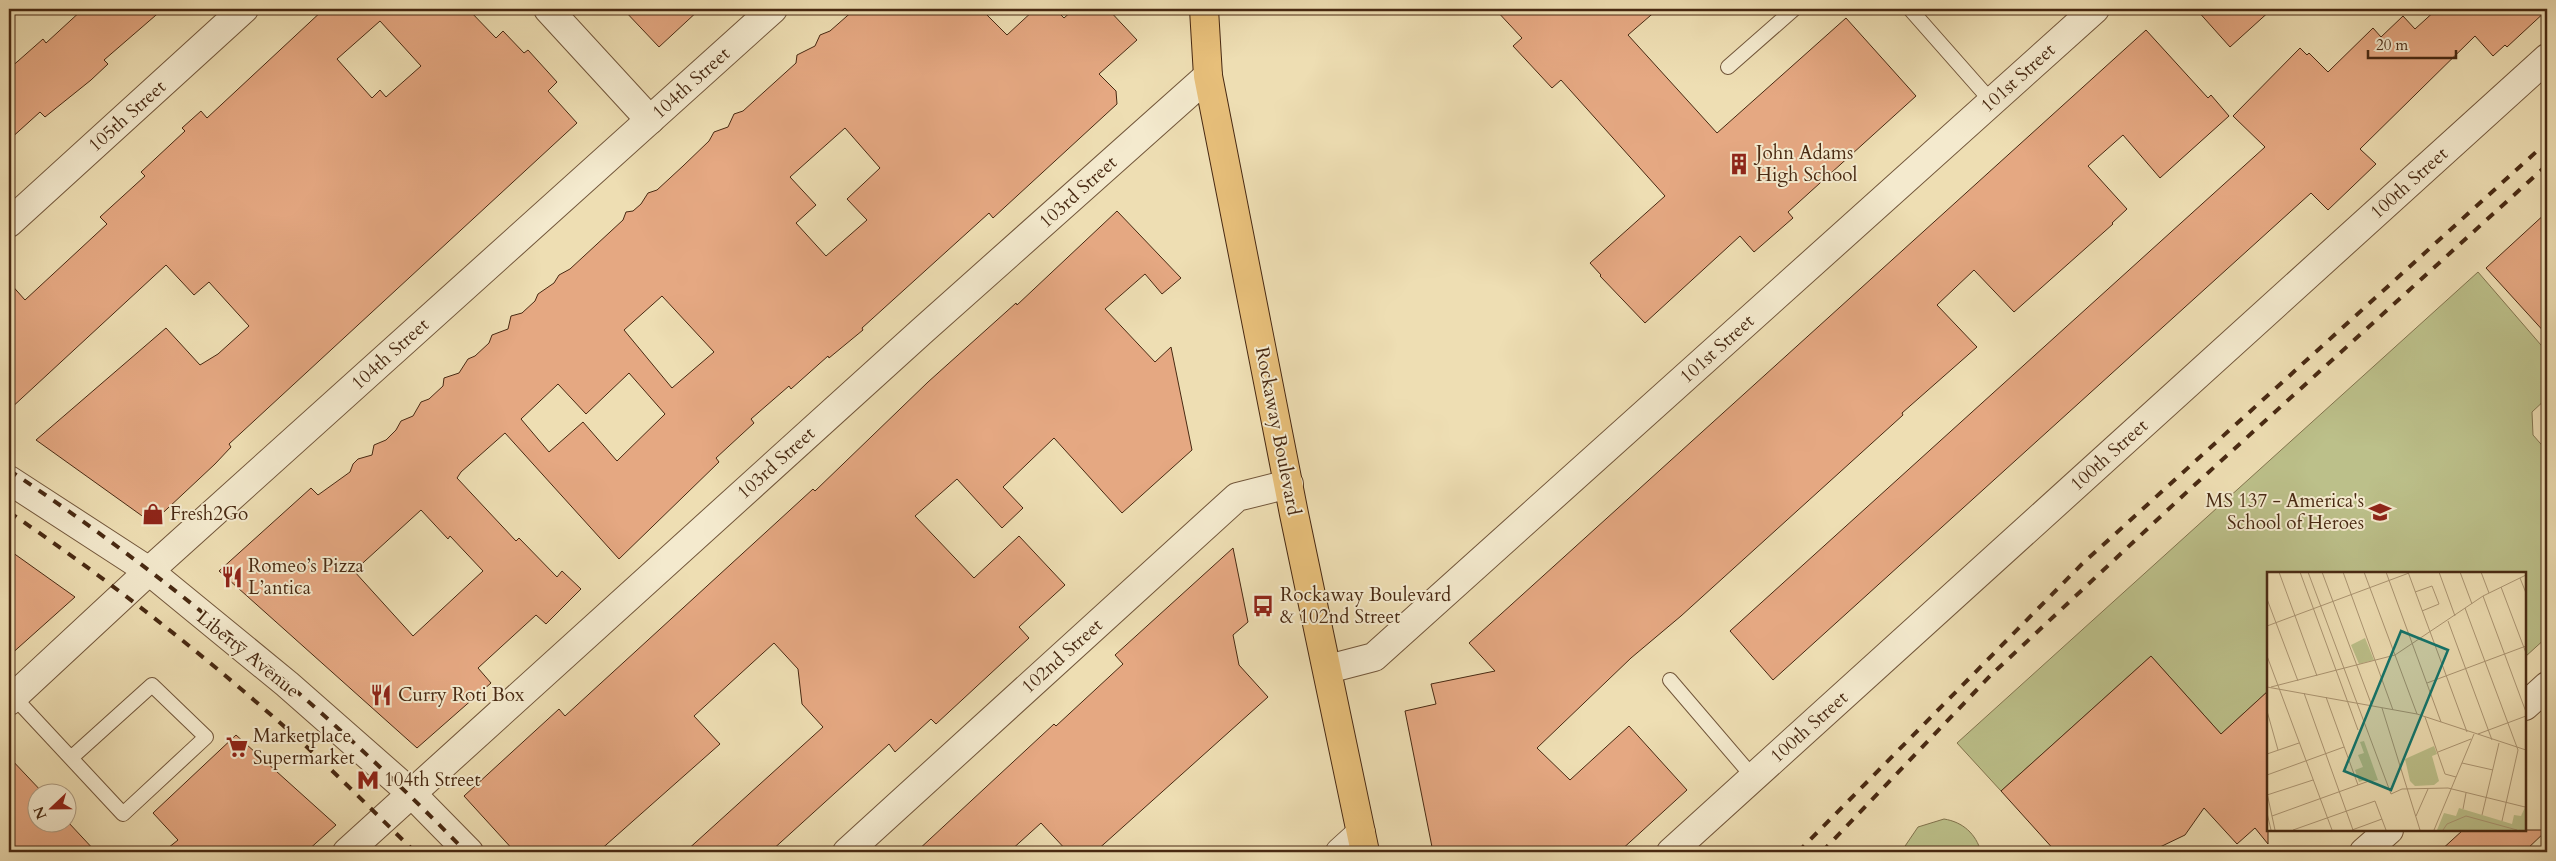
<svg xmlns="http://www.w3.org/2000/svg" width="2556" height="861" font-family="Cardo,serif">
<rect width="100%" height="100%" fill="#eedeb3"/>
<filter id="stains"><feTurbulence type="fractalNoise" baseFrequency=".004" numOctaves="4"/><feColorMatrix values="0 0 0 0 .2 0 0 0 0 .09 0 0 0 0 .02 0 0 0 .5 -.17"/></filter>
<radialGradient id="worn" r=".72"><stop offset=".6" stop-color="#630" stop-opacity="0"/><stop offset="1" stop-color="#630" stop-opacity=".3"/></radialGradient>
<g fill="#bcc08a" stroke="#82744e">
<path d="M2478,272L2547,352V398L2532,412L2533,435L2547,451V637L2525,657V574H2268V691L2221,734L2151,656L2001,791L1957,743Z"/>
<path d="M1944,819C1963,822 1976,834 1981,852H1901L1918,827Z"/>
</g>
<g fill="#e5a882" stroke="#482912" fill-rule="evenodd">
<path d="M83,9H163L104,60L108,64L91,80L45,117L40,112L9,140V69L43,39L46,43Z"/>
<path d="M324,9H468L496,38L503,31L524,53L528,50L557,82L548,91L577,123L229,444L231,447L215,464L152,523L36,440L166,328L200,365L218,354L249,326L209,282L194,295L166,265L9,410V282L25,300L107,224L100,217L145,176L141,172L185,131L182,128L201,111L207,118ZM380,21L421,66L386,97L380,90L372,98L337,59Z"/>
<path d="M623,9H700L659,47Z"/>
<path d="M855,9H981L1007,35L1035,9H1055L1064,18L1074,9H1108L1137,40L1099,74L1116,91L1117,104L993,218L989,213L862,328L863,330L829,358L828,356L791,389L789,386L751,419L754,423L716,458L719,462L619,559L505,433L461,472L457,478L516,541L519,538L557,577L562,571L581,589L546,624L536,615L478,668L491,683L417,748L219,571L311,488L318,495L350,472L353,464L358,459L372,455L374,445L386,440L396,430L401,421L413,416L421,402L429,399L443,386L444,378L459,373L468,359L475,356L489,343L492,335L508,329L511,316L522,313L535,301L538,294L554,283L559,275L570,269L623,220L626,212L633,211L641,204L648,193L657,190L683,166L709,141L714,132L728,127L734,114L743,111L796,63L797,55L815,46L820,35L830,31ZM845,128L880,168L847,199L867,220L826,256L796,223L816,205L790,177ZM662,296L714,352L672,388L624,330ZM629,373L665,414L617,461L583,422L549,452L521,419L558,384L586,414ZM421,510L448,539L450,536L483,571L413,636L354,571Z"/>
<path d="M1495,9H1658L1628,35L1717,133L1846,18L1916,96L1788,212L1793,218L1754,252L1740,236L1645,323L1600,276L1601,275L1590,263L1665,196L1561,80L1552,88L1513,46L1522,38Z"/>
<path d="M2196,9H2272L2230,47Z"/>
<path d="M2437,9L2547,10L2507,47L2505,45L2493,56L2475,36L2360,149L2376,164L2328,210L2311,193L1773,680L1730,631L2265,147L2233,116L2300,48L2307,55L2309,53L2328,72L2373,28L2381,37L2403,16L2415,29Z"/>
<path d="M2146,30L2208,98L2211,95L2229,116L2160,178L2123,135L2088,166L2127,209L2112,223L2113,224L2014,312L1974,270L1937,305L1977,347L1902,413L1903,415L1681,616L1631,658L1537,748L1570,780L1629,726L1687,790L1619,852H1433L1405,711L1436,704L1431,684L1495,671L1469,643Z"/>
<path d="M1117,211L1181,278L1162,294L1145,274L1105,309L1155,362L1171,347L1192,450L1122,513L1054,438L1003,487L1023,508L1002,528L957,479L915,516L974,578L1019,536L1065,585L1019,627L1029,638L936,724L931,719L895,752L889,744L770,852H685L823,727L802,704L798,669L774,643L694,716L720,744L598,852H515L464,796L559,709L565,716L813,489L815,491L928,382L1016,303L1017,305Z"/>
<path d="M2547,212V335L2486,268Z"/>
<path d="M1233,548L1248,622L1233,635L1239,665L1268,697L1095,852H1068L1041,823L1009,852H916L1054,724L1056,726L1123,664L1115,655Z"/>
<path d="M9,550L75,597L9,656Z"/>
<path d="M2151,656L2221,734L2268,691V844L2255,828L2237,844L2204,808L2185,835L2160,847L2158,852H2056L2001,791Z"/>
<path d="M236,735L336,825L306,852H163L178,840L153,813Z"/>
<path d="M9,757L44,794H38V824L68,822L96,852H9Z"/>
<path d="M2463,830H2547L2524,852H2439Z"/>
</g>
<g fill="none" stroke-linecap="round" stroke-linejoin="round">
<g stroke="#72563a" stroke-width="16">
<g id="service">
<path d="M1910,9L1992,102"/>
<path d="M1728,67L1794,9"/>
<path d="M1670,680L1753,777"/>
<path d="M13,696L123,814L206,737L152,685L71,758"/>
</g>
</g>
<g stroke="#72563a" stroke-width="30">
<g id="minor">
<path d="M548,9L650,120"/>
<path d="M9,223L244,9"/>
<path d="M1328,669L1374,657L2095,9"/>
<path d="M9,701L149,571L773,9"/>
<path d="M2525,706L2547,686"/>
<path d="M347,852L922,331L1208,76"/>
<path d="M847,852L1237,497L1289,484"/>
<path d="M1340,852L1361,833"/>
<path d="M1671,852L2547,58"/>
<path d="M2364,852L2389,830"/>
</g>
</g>
<g stroke="#72563a" stroke-width="30">
<path id="tertiary" d="M9,480L149,571L287,684L411,793L469,852"/>
</g>
<g stroke="#482912" stroke-width="30">
<path id="primary" d="M1204,9L1208,76L1294,514L1365,852"/>
</g>
<use href="#service" stroke="#f4eace" stroke-width="14"/>
<use href="#minor" stroke="#f4eace" stroke-width="28"/>
<use href="#tertiary" stroke="#f4eace" stroke-width="28"/>
<use href="#primary" stroke="#e7bf7a" stroke-width="28"/>
<g stroke="#482912" stroke-width="4" stroke-dasharray="9 9" stroke-linecap="butt">
<path d="M9,470C174,581 328,710 466,852"/>
<path d="M9,512C103,576 193,646 278,721C326,763 370,808 415,852"/>
<path d="M1798,852L2082,564L2547,142"/>
<path d="M1822,852L1990,676L2189,490L2547,165"/>
</g>
</g>
<defs>
<g id="building-bare" transform="scale(1.725)"><path d="M-4-6H4V6H1V3H-1V6H-4ZM-2.5-4.3h1.7v1.8h-1.7ZM.8-4.3h1.7v1.8H.8ZM-2.5-1h1.7V.8h-1.7ZM.8-1h1.7V.8H.8Z" fill="#8f2418" stroke="#f4eace" stroke-width="2.5" paint-order="stroke"/></g>
<g id="school-bare" transform="scale(1.725)"><path d="M0-5L7-2L0 1L-7-2ZM-4 1L0 2.5L4 1V4Q0 6-4 4Z" fill="#8f2418" stroke="#f4eace" stroke-width="2.5" paint-order="stroke"/></g>
<g id="shop-bare" transform="scale(1.725)"><path d="M-5-2.5h2.3a2.7 3.5 0 0 1 5.4 0H5L5.5 6h-11ZM-1.5-2.5h3a1.5 2.3 0 0 0-3 0Z" fill="#8f2418" stroke="#f4eace" stroke-width="2.5" paint-order="stroke"/></g>
<g id="restaurant-bare" transform="scale(1.725)"><path d="M-5-6h1v4h1v-4h1v4h1v-4h1v5L-1.5 .5V6h-2V.5L-5-1ZM5-6V6H3V1.5H1.5Q1.5-4 5-6Z" fill="#8f2418" stroke="#f4eace" stroke-width="2.5" paint-order="stroke"/></g>
<g id="bus-bare" transform="scale(1.725)"><path d="M-5-6H5V4H4V6H2V4H-2V6H-4V4H-5ZM-3.5-4V0h7V-4ZM-3.5 1.2v1.5H-2V1.2ZM2 1.2v1.5H3.5V1.2Z" fill="#8f2418" stroke="#f4eace" stroke-width="2.5" paint-order="stroke"/></g>
<g id="supermarket-bare" transform="scale(1.725)"><path d="M-6-5.5h2.5l.6 2H6L4.5 2H-2.5L-4.4-4H-6ZM-1.5 3.2a1.3 1.3 0 1 0 .1 0ZM3 3.2a1.3 1.3 0 1 0 .1 0Z" fill="#8f2418" stroke="#f4eace" stroke-width="2.5" paint-order="stroke"/></g>
<g id="metro-bare" transform="scale(1.725)"><path d="M-5.5 5V-5H-3L0 0L3-5H5.5V5H3V-.5L0 4L-3-.5V5Z" fill="#8f2418" stroke="#f4eace" stroke-width="2.5" paint-order="stroke"/></g>
</defs>
<g fill-rule="evenodd">
<use href="#building-bare" x="1739" y="164"/>
<use href="#school-bare" x="2380" y="512"/>
<use href="#shop-bare" x="153" y="514"/>
<use href="#restaurant-bare" x="232" y="577"/>
<use href="#bus-bare" x="1263" y="606"/>
<use href="#restaurant-bare" x="381" y="695"/>
<use href="#supermarket-bare" x="237" y="747"/>
<use href="#metro-bare" x="368" y="780"/>
</g>
<g text-anchor="middle" dominant-baseline="central" stroke-width="4" stroke-linejoin="round" paint-order="stroke">
<g font-size="19" fill="#482912" stroke="#f4eace">
<text transform="translate(2018 78) rotate(-42)">101st Street</text>
<text transform="translate(691 83) rotate(-42)">104th Street</text>
<text transform="translate(127 116) rotate(-42)">105th Street</text>
<text transform="translate(2409 183) rotate(-42)">100th Street</text>
<text transform="translate(1078 192) rotate(-42)">103rd Street</text>
<text transform="translate(1717 349) rotate(-42)">101st Street</text>
<text transform="translate(390 354) rotate(-42)">104th Street</text>
<text transform="translate(1278 431) rotate(79)">Rockaway Boulevard</text>
<text transform="translate(2109 455) rotate(-42)">100th Street</text>
<text transform="translate(776 463) rotate(-42)">103rd Street</text>
<text transform="translate(248 654) rotate(39)">Liberty Avenue</text>
<text transform="translate(1062 656) rotate(-42)">102nd Street</text>
<text transform="translate(1809 727) rotate(-42)">100th Street</text>
</g>
<g font-size="19" fill="#482912" stroke="#f4eace" text-anchor="start">
<text x="1756" y="153">John Adams<tspan x="1756" dy="22">High School</tspan></text>
<text x="2364" y="501" text-anchor="end">MS 137 - America's<tspan x="2364" dy="22">School of Heroes</tspan></text>
<text x="170" y="514">Fresh2Go</text>
<text x="248" y="566">Romeo’s Pizza<tspan x="248" dy="22">L’antica</tspan></text>
<text x="1280" y="595">Rockaway Boulevard<tspan x="1280" dy="22">&amp; 102nd Street</tspan></text>
<text x="398" y="695">Curry Roti Box</text>
<text x="253" y="736">Marketplace<tspan x="253" dy="22">Supermarket</tspan></text>
<text x="384" y="780">104th Street</text>
</g>
</g>
<g transform="translate(2267 572)">
<rect width="259" height="259" fill="#eedeb3"/>
<path d="M98,66L107,88L92,92L84,73ZM97,169L111,208L103,210L101,207L92,210L88,198L96,195L91,183L97,181L93,170ZM167,174L170,182L165,184L172,209L167,213L148,214L143,209L138,187ZM259,233V258H170L177,241L189,244L192,236L245,252L247,243L254,244Z" fill="#bcc08a"/>
<path fill="none" stroke="#ac9673" stroke-width="1" d="M12,0L50,104M33,0L91,158M41,0L124,222M55,0L105,134M76,0L126,138M97,0L150,142M119,0L174,150M141,0L200,160M172,0L188,44M193,0L205,32M214,0L222,21M253,6L259,21M234,15L259,81M148,20L165,14L172,32L155,39M216,24L259,140M0,27L31,109M198,36L251,178L235,249M181,49L225,168M0,54L142,1M0,84L65,258M160,111L259,74M0,115L150,142L259,178M4,115L128,83L216,24L259,3M37,121L86,258M59,125L91,213M115,136L153,258M0,139L11,178M158,145L178,202L189,205M211,162L259,144M171,180L204,167M0,182L32,171M195,191L226,198M0,203L77,175M0,221L8,258M124,222L135,217L181,216L258,235L259,232M0,223L46,208M196,237L199,221M0,241L4,258M215,243L232,171M5,244L102,209M149,244L161,217M26,258L108,229L119,258M85,258L115,247M167,258L207,162M176,258L180,252L199,244L250,258"/>
<path fill="#0f766e" fill-opacity="0.15" stroke="#0f766e" stroke-width="2.5" d="M134,59L181,78L124,218L77,199Z"/>
<rect width="259" height="259" fill="none" stroke="#482912" stroke-width="2.5"/>
</g>
<rect width="2556" height="861" fill="none" stroke="#eedeb3" stroke-width="30"/>
<rect x="10" y="10" width="2536" height="841" fill="none" stroke="#482912" stroke-width="2.5"/>
<rect x="15" y="15" width="2526" height="831" fill="none" stroke="#482912"/>
<g transform="translate(52 808) rotate(248)"><circle r="24" fill="#f4eace" stroke="#af9d83"/>
<path d="M0-4L9 19L0 12L-9 19Z" fill="#8f2418"/>
<text y="-8" font-size="14" font-weight="bold" text-anchor="middle" fill="#482912">N</text>
</g>
<path d="M2368 50v8h88v-8" fill="none" stroke="#482912" stroke-width="2.5"/>
<text x="2376" y="50" font-size="15" fill="#482912" stroke="#f4eace" stroke-width="4" paint-order="stroke">20 m</text>
<rect width="100%" height="100%" filter="url(#stains)"/>
<rect width="100%" height="100%" fill="url(#worn)"/>
</svg>
